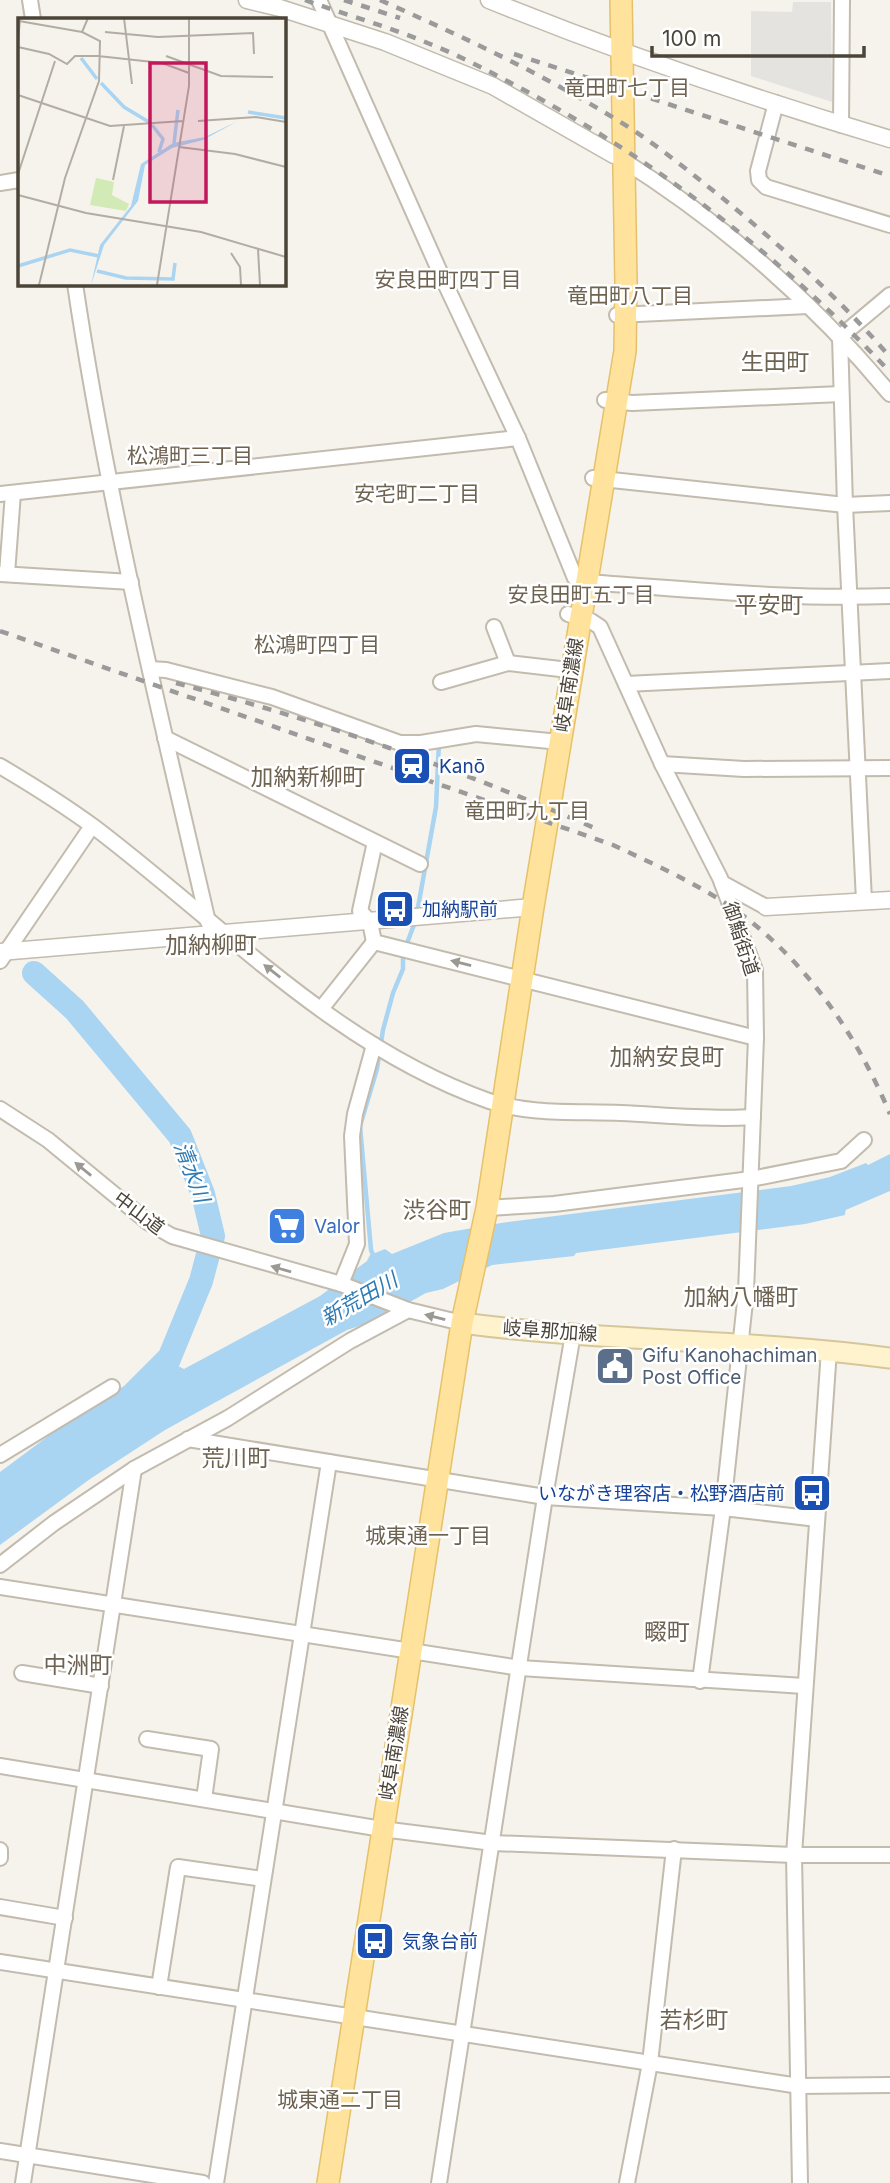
<svg xmlns="http://www.w3.org/2000/svg" width="890" height="2183" font-family="Inter,'Noto Sans JP',sans-serif">
<rect width="100%" height="100%" fill="#f6f3ec"/>
<path fill="#e5e3e0" d="M793,2H831L832,102L751,76V11L792,12Z"/>
<path fill="#a9d4f2" d="M890,1154V1166L867,1191L868,1194C856,1198 846,1201 845,1215L805,1224L576,1253L574,1256L492,1265L443,1289L426,1293L375,1321L347,1330L165,1430L90,1479L0,1545V1472L51,1434L124,1386L159,1351L175,1360L178,1366L184,1369L320,1296L367,1261L370,1255L385,1249L392,1254L444,1233L501,1223L791,1186L830,1177L866,1163L868,1165Z"/>
<g fill="none" stroke-linecap="round" stroke-linejoin="round">
<g stroke="#a9d4f2" stroke-width="4.5">
<path d="M417,913L436,807L439,742"/>
<path d="M374,1257L371,1250L360,1126L377,1069L383,1030L393,993L403,969V954L415,922"/>
</g>
<g stroke="#a9d4f2" stroke-width="24">
<path d="M34,973L75,1010L180,1136L203,1194L213,1236L201,1281L157,1388"/>
<path d="M841,1199L890,1178"/>
</g>
<g stroke="#c2bbae" stroke-width="18">
<g id="minor">
<path d="M30,0L33,19"/>
<path d="M319,0L443,279L518,438L575,578L585,582C687,589 789,600 890,596"/>
<path d="M776,103L758,171L759,180L766,187L890,225"/>
<path d="M841,125L842,0"/>
<path d="M618,157C720,221 813,301 890,394"/>
<path d="M0,183L19,180"/>
<path d="M75,284C107,499 159,710 208,922"/>
<path d="M617,315L808,306"/>
<path d="M840,337L845,505L864,901"/>
<path d="M840,337L890,295"/>
<path d="M605,400L632,403L841,394"/>
<path d="M593,478L845,505L890,503"/>
<path d="M0,494L518,438"/>
<path d="M0,574L131,582"/>
<path d="M7,574L13,493"/>
<path d="M568,614L591,621L600,627L662,764L720,878L755,970L756,1038L746,1292L723,1508L700,1681"/>
<path d="M494,627L508,663L560,669"/>
<path d="M150,669L166,670L272,697L400,743H421L476,734L560,742"/>
<path d="M441,682L508,663"/>
<path d="M626,684L890,671"/>
<path d="M165,738L420,864"/>
<path d="M662,764L744,769L890,768"/>
<path d="M0,766C32,785 64,805 94,827C221,923 335,1047 489,1101C529,1115 578,1111 621,1113C664,1115 710,1120 753,1117"/>
<path d="M722,883L766,907"/>
<path d="M374,942L756,1038"/>
<path d="M374,942L370,922L360,911L375,842"/>
<path d="M0,961L92,826"/>
<path d="M321,1009L374,942"/>
<path d="M0,1109L48,1140L149,1223L172,1236L341,1284L408,1310L462,1323"/>
<path d="M487,1208L554,1204L751,1179L841,1161L864,1140"/>
<path d="M341,1284L357,1244L352,1136L355,1114L374,1045"/>
<path d="M188,1439L545,1497L723,1508L817,1519"/>
<path d="M0,1455L112,1387"/>
<path d="M0,1565L54,1523L134,1469L228,1418L350,1341L408,1310"/>
<path d="M0,1587L520,1668L804,1686"/>
<path d="M22,1673L101,1686"/>
<path d="M147,1739L211,1749L204,1799"/>
<path d="M0,1766L382,1829L493,1843L794,1855H890"/>
<path d="M0,1850V1858"/>
<path d="M0,1907L65,1918"/>
<path d="M0,1962L799,2086L890,2085"/>
<path d="M159,1987L178,1867L263,1879"/>
<path d="M0,2151L203,2183"/>
<path d="M23,2183L134,1469"/>
<path d="M216,2183L329,1462"/>
<path d="M439,2183L545,1497L573,1334"/>
<path d="M627,2183L650,2063L674,1849"/>
<path d="M800,2183L794,1855L829,1350"/>
</g>
</g>
<g stroke="#c2bbae" stroke-width="19">
<g id="tertiary">
<path d="M247,0L280,8L385,42L493,86L614,155"/>
<path d="M489,0C620,53 755,99 890,139"/>
<path d="M766,907L890,900"/>
<path d="M0,952L533,907"/>
</g>
</g>
<g stroke="#d6c79b" stroke-width="23">
<path id="secondary" d="M462,1323C604,1342 748,1339 890,1358"/>
</g>
<g stroke="#e6c16a" stroke-width="24">
<path id="primary" d="M328,2183L462,1323L487,1208L533,907L625,351L626,282L621,0"/>
</g>
<use href="#minor" stroke="#fff" stroke-width="14"/>
<use href="#tertiary" stroke="#fff" stroke-width="16"/>
<use href="#secondary" stroke="#fff3cd" stroke-width="19"/>
<use href="#primary" stroke="#ffe39c" stroke-width="21"/>
<g stroke="#9a9a9a" stroke-width="4.5" stroke-dasharray="9 9" stroke-linecap="butt">
<path d="M305,0C346,15 390,27 430,44C463,57 494,74 526,91C662,165 784,259 890,372"/>
<path d="M344,0L400,18"/>
<path d="M380,0C461,36 541,73 617,120C654,142 687,170 720,196C780,245 839,298 890,357"/>
<path d="M514,54L890,176"/>
<path d="M0,631L613,845C658,866 705,887 745,917C811,968 858,1038 890,1114"/>
<path d="M176,683C320,721 462,770 599,830"/>
</g>
</g>
<defs><path id="oneway-solid" d="M-6-.8H1V-3.2L6.5 0L1 3.2V.8H-6Z" transform="scale(1.75)"/></defs>
<g fill="#9c9892">
<use href="#oneway-solid" transform="translate(461 963) rotate(-166)"/>
<use href="#oneway-solid" transform="translate(272 971) rotate(-142)"/>
<use href="#oneway-solid" transform="translate(83 1169) rotate(-141)"/>
<use href="#oneway-solid" transform="translate(281 1269) rotate(-164)"/>
<use href="#oneway-solid" transform="translate(435 1317) rotate(-166)"/>
</g>
<defs>
<g id="station-square" transform="scale(2.0125)"><rect x="-9" y="-9" width="18" height="18" rx="4" fill="#1a4fb4" stroke="#fff"/><path d="M-3-6H3Q5-6 5-4V2Q5 4 3 4L4.5 6H3L1.5 4h-3L-3 6H-4.5L-3 4Q-5 4-5 2V-4Q-5-6-3-6ZM-3.5-4v3h7v-3ZM-3.5 1v1.5H-2V1ZM2 1v1.5H3.5V1Z" fill="#fff"/></g>
<g id="bus-square" transform="scale(2.0125)"><rect x="-9" y="-9" width="18" height="18" rx="4" fill="#1a4fb4" stroke="#fff"/><path d="M-5-6H5V4H4V6H2V4H-2V6H-4V4H-5ZM-3.5-4V0h7V-4ZM-3.5 1.2v1.5H-2V1.2ZM2 1.2v1.5H3.5V1.2Z" fill="#fff"/></g>
<g id="supermarket-square" transform="scale(2.0125)"><rect x="-9" y="-9" width="18" height="18" rx="4" fill="#3f7fe0" stroke="#fff"/><path d="M-6-5.5h2.5l.6 2H6L4.5 2H-2.5L-4.4-4H-6ZM-1.5 3.2a1.3 1.3 0 1 0 .1 0ZM3 3.2a1.3 1.3 0 1 0 .1 0Z" fill="#fff"/></g>
<g id="civic-square" transform="scale(2.0125)"><rect x="-9" y="-9" width="18" height="18" rx="4" fill="#5c6f8a" stroke="#fff"/><path d="M-.6-6.5H3V-4.5H.6V-3L4-1V1h2V6H-6V1h2V-1L-.6-3ZM-1.2 2.5V6h2.4V2.5Z" fill="#fff"/></g>
</defs>
<g fill-rule="evenodd">
<use href="#station-square" x="412" y="766"/>
<use href="#bus-square" x="395" y="909"/>
<use href="#supermarket-square" x="287" y="1226"/>
<use href="#civic-square" x="615" y="1366"/>
<use href="#bus-square" x="812" y="1493"/>
<use href="#bus-square" x="375" y="1941"/>
</g>
<g text-anchor="middle" dominant-baseline="central" stroke-width="5" stroke-linejoin="round" paint-order="stroke">
<g font-size="19" fill="#4b4439" stroke="#fff">
<text transform="translate(569 685) rotate(-81)">岐阜南濃線</text>
<text transform="translate(741 939) rotate(72)">御鮨街道</text>
<text transform="translate(139 1213) rotate(37)">中山道</text>
<text transform="translate(550 1331) rotate(4)">岐阜那加線</text>
<text transform="translate(394 1753) rotate(-81)">岐阜南濃線</text>
</g>
<g font-size="19" fill="#164399" stroke="#fff" text-anchor="start">
<text x="439" y="766">Kanō</text>
<text x="422" y="909">加納駅前</text>
<text x="785" y="1493" text-anchor="end">いながき理容店・松野酒店前</text>
<text x="402" y="1941">気象台前</text>
</g>
<g font-size="19" fill="#366cbe" stroke="#fff" text-anchor="start">
<text x="314" y="1226">Valor</text>
</g>
<g font-size="19" fill="#4e5e75" stroke="#fff" text-anchor="start">
<text x="642" y="1355">Gifu Kanohachiman<tspan x="642" dy="22">Post Office</tspan></text>
</g>
<g font-size="21" fill="#6e6250" stroke="#fff">
<text x="627" y="87">竜田町七丁目</text>
<text x="448" y="279">安良田町四丁目</text>
<text x="630" y="295">竜田町八丁目</text>
<text x="190" y="455">松鴻町三丁目</text>
<text x="417" y="493">安宅町二丁目</text>
<text x="581" y="594">安良田町五丁目</text>
<text x="317" y="644">松鴻町四丁目</text>
<text x="527" y="810">竜田町九丁目</text>
<text x="428" y="1535">城東通一丁目</text>
<text x="340" y="2099">城東通二丁目</text>
</g>
<g font-size="21" font-style="italic" fill="#2e7ab2" stroke="#fff">
<text transform="translate(192 1172) rotate(69)">清水川</text>
<text transform="translate(359 1299) rotate(-30)">新荒田川</text>
</g>
<g font-size="23" fill="#6e6250" stroke="#fff">
<text x="775" y="362">生田町</text>
<text x="769" y="605">平安町</text>
<text x="308" y="777">加納新柳町</text>
<text x="211" y="945">加納柳町</text>
<text x="667" y="1057">加納安良町</text>
<text x="437" y="1210">渋谷町</text>
<text x="741" y="1297">加納八幡町</text>
<text x="236" y="1458">荒川町</text>
<text x="667" y="1632">畷町</text>
<text x="78" y="1665">中洲町</text>
<text x="694" y="2020">若杉町</text>
</g>
</g>
<g transform="translate(18 18)">
<rect width="268" height="268" fill="#f6f3ec"/>
<path d="M78,160L96,164L94,177L111,186L108,193L72,187Z" fill="#d2eab5"/>
<path d="M220,103L185,122L154,130L127,147L120,183L86,227L73,267L82,227L113,188L123,146L155,125L187,119Z" fill="#a9d4f2"/>
<path fill="none" stroke="#a9d4f2" stroke-width="3.5" d="M63,40L79,61M83,65L106,89L131,104M230,94L268,100M134,107L145,121L141,134M156,125L160,92M0,248L52,232L81,238M79,253L108,260L155,261L157,245"/>
<path fill="none" stroke="#b2ada4" stroke-width="2" d="M106,0L114,66M1,3L64,14M87,14L140,19L235,15L236,36M0,24L2,1M0,29L31,36L49,46L57,38H80L144,45L171,55M148,38L203,58L255,59M0,77L92,108L165,103M180,103L238,99L268,104M161,129L217,136L268,149M0,156L37,43M95,162L106,108M0,177L68,195L183,214L268,239M240,231L242,267M213,235L222,249L223,267M21,267L47,160L81,63L82,23L64,14L70,0M139,267L171,68V0"/>
<path fill="#c2185b" fill-opacity="0.15" stroke="#c2185b" stroke-width="3.5" d="M132,45H188V184H132Z"/>
<rect width="268" height="268" fill="none" stroke="#4b4439" stroke-width="3.5"/>
</g>
<path d="M652 46v10h212v-10" fill="none" stroke="#4b4439" stroke-width="3.5"/>
<text x="662" y="46" font-size="21" fill="#4b4439" stroke="#ffffff" stroke-width="5" paint-order="stroke">100 m</text>
</svg>
